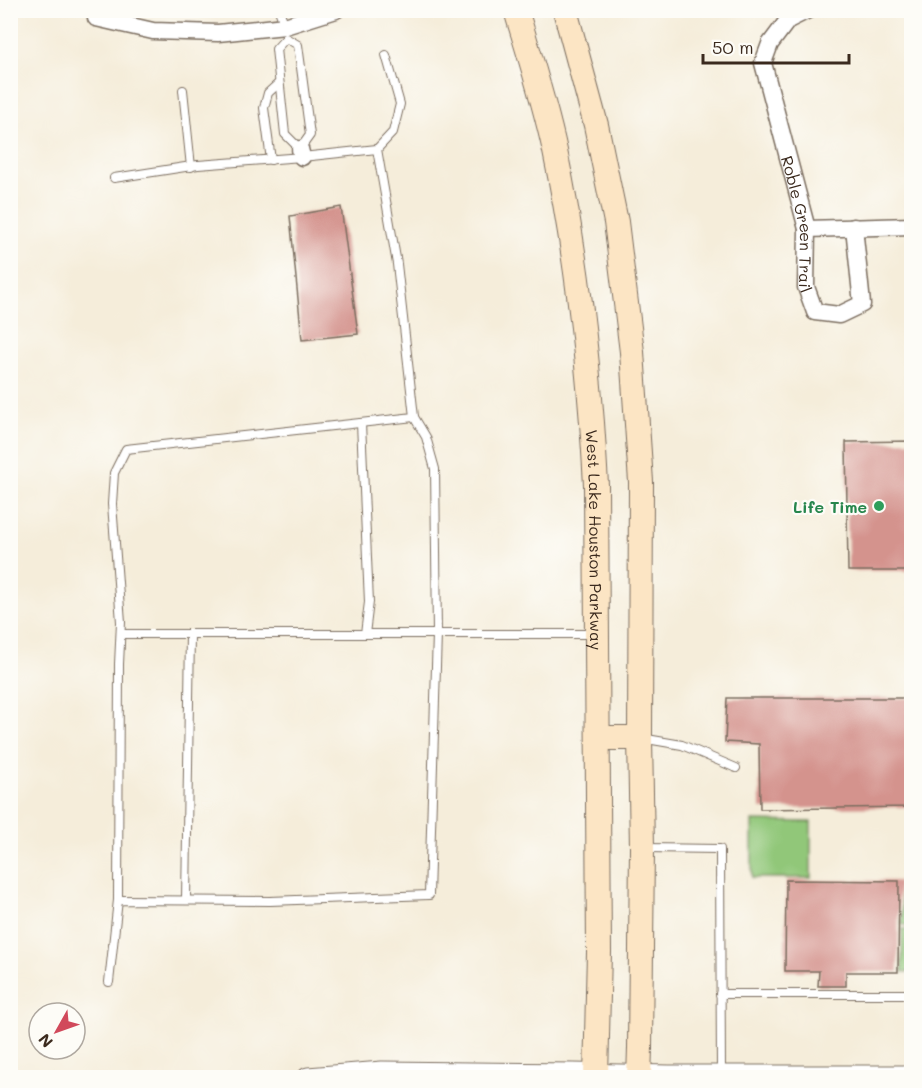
<svg xmlns="http://www.w3.org/2000/svg" width="922" height="1088" font-family="Mali,sans-serif">
<rect width="100%" height="100%" fill="#fdfcf7"/>
<filter id="ink" filterUnits="userSpaceOnUse"><feTurbulence type="fractalNoise" baseFrequency=".0167" numOctaves="2"/><feDisplacementMap in="SourceGraphic" scale="12" xChannelSelector="R" yChannelSelector="G"/><feConvolveMatrix kernelMatrix="1 2 1 2 8 2 1 2 1" color-interpolation-filters="sRGB"/></filter>
<filter id="wash" filterUnits="userSpaceOnUse"><feTurbulence type="fractalNoise" baseFrequency=".008" numOctaves="4" result="noise"/><feDisplacementMap in="SourceGraphic" scale="24" xChannelSelector="R" yChannelSelector="G"/><feGaussianBlur stdDeviation="1.35" result="paint"/><feColorMatrix in="noise" values="0 0 0 0 0 0 0 0 0 0 0 0 0 0 0 0 0 1.4 0 .05"/><feComposite in="paint" operator="in"/></filter>
<g filter="url(#wash)">
<rect width="100%" height="100%" fill="#f5edda"/>
<g fill="#91c779" stroke="#66784c" stroke-width="1.5">
<path d="M752,821L811,822V878H752Z"/>
<path d="M901,880H911V925H902Z"/>
<rect x="902" y="929" width="9" height="43"/>
</g>
<g id="blocks">
<g fill="#d4938d">
<path d="M341,207L358,334L302,340L290,216Z"/>
<path d="M912,441V571H848L846,442Z"/>
<path d="M727,698H912V807L760,809L759,744L725,742Z"/>
<path d="M786,880L899,881L898,972H846V986H818L819,971H785Z"/>
</g>
</g>
</g>
<g filter="url(#ink)">
<use href="#blocks" fill-opacity="0" stroke="#7c6e60" stroke-width="1.5"/>
<g fill="none" stroke-linecap="round" stroke-linejoin="round">
<g stroke="#7c6e60" stroke-width="10">
<g id="service">
<path d="M279,10L285,26"/>
<path d="M286,38L298,45L310,135L300,149L285,134L276,49Z"/>
<path d="M183,90L191,167"/>
<path d="M377,149L393,132L400,104L386,55"/>
<path d="M271,160L264,108L268,93L279,83"/>
<path d="M361,423L369,602L365,634"/>
<path d="M121,634H594"/>
<path d="M641,738L682,745L736,768"/>
<path d="M645,848L720,849L721,1076"/>
<path d="M118,900L119,664L121,622L112,504L114,473L126,449L414,417"/>
<path d="M186,900L190,634"/>
<path d="M109,982L118,900L270,901L429,895L437,634L435,469L426,437L414,417L397,264L377,149L302,157L198,165L114,178"/>
<path d="M720,994H912"/>
</g>
</g>
<g stroke="#7c6e60" stroke-width="19">
<g id="minor">
<path id="s1" d="M808,10L788,20L770,44L763,63L807,229L806,287L815,312L839,315L862,304L854,227"/>
<path d="M96,18L153,31L218,33L285,26L336,10"/>
<path d="M300,149L302,157"/>
<path d="M807,229L912,226"/>
</g>
</g>
<g stroke="#7c6e60" stroke-width="23">
<path id="tertiary" d="M308,1078L382,1072L573,1074L669,1076H912"/>
</g>
<g stroke="#7c6e60" stroke-width="26">
<g id="secondary">
<path id="s2" d="M516,10C530,57 545,104 555,151C578,261 590,373 596,485L599,952L596,1078"/>
<path d="M565,10L596,125L616,222L632,352L641,482L640,738L642,848L640,1048L639,1078"/>
<path d="M598,738H640"/>
</g>
</g>
<use href="#service" stroke="#fff" stroke-width="8"/>
<use href="#minor" stroke="#fff" stroke-width="16"/>
<use href="#tertiary" stroke="#fff" stroke-width="21"/>
<use href="#secondary" stroke="#fce5c4" stroke-width="24"/>
</g>
</g>
<circle fill="#2e9e5b" stroke="#fdfcf7" stroke-width="2" cx="879" cy="506" r="6"/>
<g text-anchor="middle" dominant-baseline="central" stroke-width="4.5" stroke-linejoin="round" paint-order="stroke">
<g font-size="16" fill="#3b2a1e" stroke="#fdfcf7">
<text stroke="none"><textPath href="#s1" startOffset="238">Roble Green Trail</textPath></text>
<text stroke="none"><textPath href="#s2" startOffset="538">West Lake Houston Parkway</textPath></text>
</g>
<g font-size="16" font-weight="bold" fill="#27864d" stroke="#fdfcf7" text-anchor="end">
<text x="867" y="506">Life Time</text>
</g>
</g>
<rect width="922" height="1088" fill="none" stroke="#fdfcf7" stroke-width="36"/>
<g transform="translate(57 1031) rotate(230)"><circle r="28" fill="#fdfcf7" stroke="#afa8a0" stroke-width="1.5"/>
<path d="M0-4.5L10 22L0 15L-10 22Z" fill="#d1495b"/>
<text y="-9" font-size="16" font-weight="bold" text-anchor="middle" fill="#3b2a1e">N</text>
</g>
<path d="M703 54v9h146v-9" fill="none" stroke="#3b2a1e" stroke-width="3"/>
<text x="712" y="54" font-size="18" fill="#3b2a1e" stroke="#fdfcf7" stroke-width="4.5" paint-order="stroke">50 m</text>
</svg>
